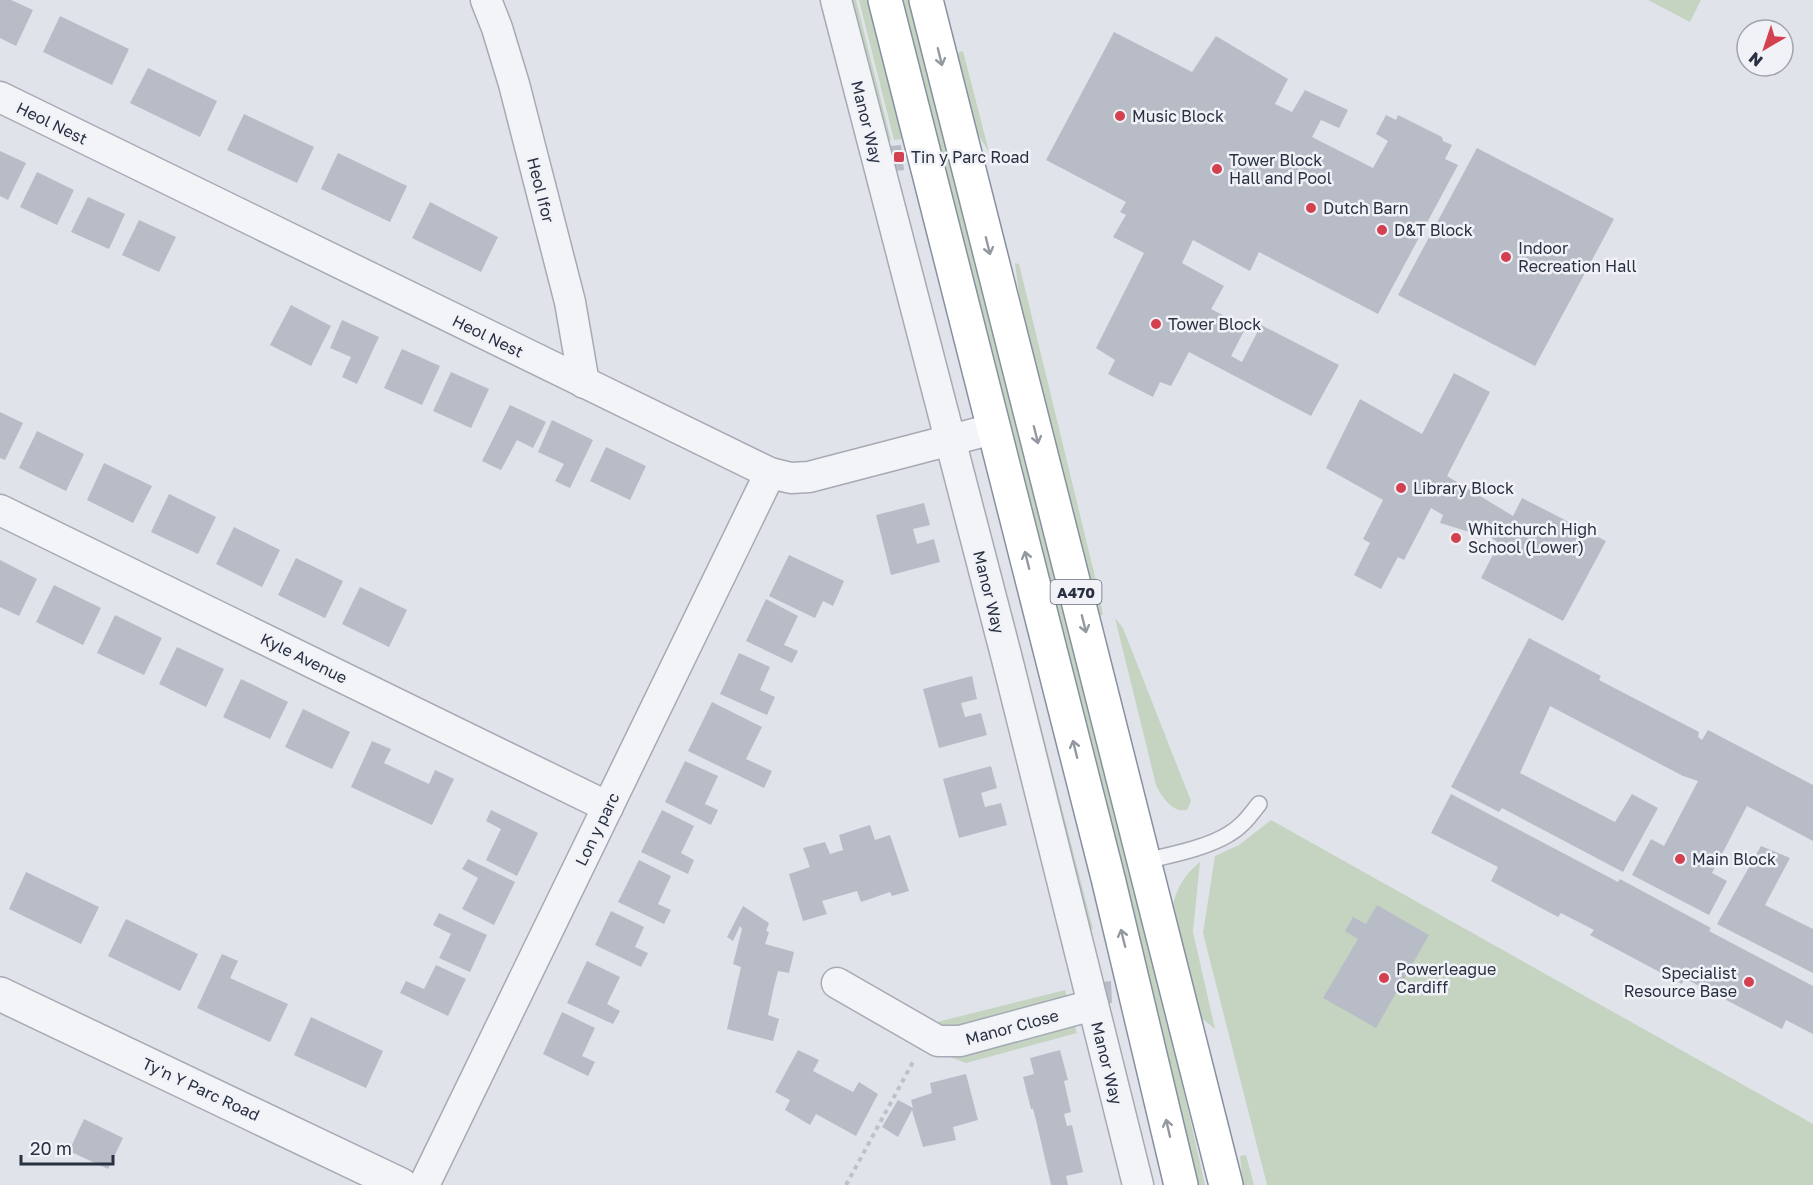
<svg xmlns="http://www.w3.org/2000/svg" width="1813" height="1185" font-family="'Golos Text',sans-serif">
<rect width="100%" height="100%" fill="#e0e3ea"/>
<g fill="#c5d4c1">
<path d="M847,0H856L891,140L884,142Z"/>
<path d="M859,0H869L902,127V139L894,140Z"/>
<path d="M901,0H909L922,48L1158,978L1205,1185H1197L1154,998Z"/>
<path d="M1648,0H1701L1690,22Z"/>
<path d="M963,51L989,152L976,131L956,60L959,52Z"/>
<path d="M1015,263L1019,264L1099,593L1103,615H1097L1022,317Z"/>
<path d="M1115,618L1123,628L1191,801L1187,810C1172,813 1162,797 1156,785Z"/>
<path d="M1017,633L1093,929H1089L1008,635Z"/>
<path d="M1271,820L1813,1124V1185H1267L1203,933L1215,856L1239,845Z"/>
<path d="M1200,862L1193,932L1215,1029L1199,1016L1172,909C1176,889 1184,875 1200,862Z"/>
<path d="M1065,990L1068,1000L950,1029L933,1023Z"/>
<path d="M1074,1023L1077,1033L966,1063L942,1054Z"/>
<path d="M1246,1155L1254,1185H1243L1240,1156Z"/>
</g>
<g fill="#b7bcc7">
<path d="M0,0H11L33,10L16,46L0,38Z"/>
<path d="M60,16L129,49L112,85L43,52Z"/>
<path d="M1114,32L1192,72L1216,36L1288,79L1275,104L1292,112L1305,90L1348,110L1339,128L1321,120L1312,137L1373,168L1388,141L1376,134L1386,115L1396,120L1398,115L1442,137L1443,141L1452,145L1445,159L1458,165L1378,314L1259,252L1250,271L1193,240L1182,263L1224,286L1211,309L1246,327L1231,356L1242,362L1261,325L1339,365L1311,416L1189,352L1171,386L1160,382L1153,397L1108,374L1115,360L1096,348L1144,253L1113,237L1126,215L1120,212L1126,202L1046,160Z"/>
<path d="M148,68L217,101L200,137L130,103Z"/>
<path d="M244,114L314,147L297,183L227,150Z"/>
<path d="M901,145L904,170L895,171L891,146Z"/>
<path d="M1477,148L1614,219L1535,366L1398,295Z"/>
<path d="M0,151L26,163L8,200L0,196Z"/>
<path d="M338,153L407,186L390,222L321,189Z"/>
<path d="M37,172L74,190L57,225L20,207Z"/>
<path d="M88,197L125,214L109,249L71,232Z"/>
<path d="M430,202L498,237L481,272L412,238Z"/>
<path d="M139,220L176,237L159,272L122,255Z"/>
<path d="M291,305L331,326L311,366L270,345Z"/>
<path d="M342,320L379,337L357,384L342,377L351,357L330,348Z"/>
<path d="M402,349L440,366L422,405L384,388Z"/>
<path d="M451,372L489,389L471,428L433,411Z"/>
<path d="M1454,373L1490,392L1447,476L1513,516L1522,498L1606,541L1563,621L1481,578L1499,543L1475,527L1473,533L1440,523L1443,515L1431,508L1404,560L1398,557L1381,589L1354,575L1370,543L1363,539L1383,500L1326,468L1360,399L1422,434Z"/>
<path d="M510,405L546,422L533,448L517,440L501,470L482,461Z"/>
<path d="M0,412L23,423L5,460L0,458Z"/>
<path d="M552,420L593,440L570,488L555,481L564,464L538,452Z"/>
<path d="M37,431L84,454L66,491L19,468Z"/>
<path d="M606,447L646,466L630,500L590,481Z"/>
<path d="M104,463L152,486L133,523L87,500Z"/>
<path d="M169,494L216,517L198,554L151,532Z"/>
<path d="M924,503L930,525L913,529L917,544L934,539L940,562L891,575L876,515Z"/>
<path d="M234,527L280,550L262,587L216,564Z"/>
<path d="M789,555L844,581L833,606L823,601L815,618L769,596Z"/>
<path d="M296,558L343,581L325,618L278,595Z"/>
<path d="M0,560L37,579L19,616L0,607Z"/>
<path d="M54,585L101,608L83,645L36,622Z"/>
<path d="M360,587L407,610L389,647L342,624Z"/>
<path d="M766,599L798,616L784,645L798,651L792,663L746,641Z"/>
<path d="M115,615L162,638L144,675L97,653Z"/>
<path d="M1529,638L1601,676L1599,680L1699,732L1698,737L1702,740L1708,730L1813,785V841L1747,806L1712,873L1727,881L1709,915L1632,875L1651,839L1664,846L1698,781L1683,776L1550,706L1520,773L1615,822L1632,794L1658,808L1623,872L1502,808L1499,812L1451,787Z"/>
<path d="M177,647L224,669L206,707L159,684Z"/>
<path d="M739,653L770,667L760,690L775,697L767,715L720,694Z"/>
<path d="M972,676L977,699L961,703L965,717L981,713L987,735L939,748L923,689Z"/>
<path d="M241,679L288,702L270,739L223,717Z"/>
<path d="M712,702L762,727L746,759L772,771L764,788L688,751Z"/>
<path d="M303,709L350,732L332,769L285,747Z"/>
<path d="M372,741L391,749L384,763L429,784L435,770L454,779L432,825L351,787Z"/>
<path d="M685,761L718,776L705,804L718,810L711,825L665,802Z"/>
<path d="M991,766L997,788L981,793L985,807L1001,803L1007,825L959,838L943,779Z"/>
<path d="M1451,794L1618,882L1620,879L1711,928L1709,931L1813,986V1034L1786,1020L1782,1029L1684,978L1682,984L1590,935L1594,930L1561,913L1558,917L1491,881L1498,867L1431,833Z"/>
<path d="M491,810L538,833L517,876L486,860L501,829L486,821Z"/>
<path d="M662,810L694,826L681,853L694,860L688,874L641,852Z"/>
<path d="M870,825L875,840L890,835L909,891L892,896L890,892L861,902L857,891L822,901L827,914L803,921L789,874L810,867L803,848L825,842L830,854L843,850L839,835Z"/>
<path d="M1761,846L1790,858L1765,905L1813,929V973L1717,924Z"/>
<path d="M468,859L515,882L494,925L462,909L478,878L462,869Z"/>
<path d="M639,860L671,876L658,904L671,910L664,924L618,902Z"/>
<path d="M26,872L99,907L81,944L9,909Z"/>
<path d="M1377,905L1429,935L1376,1028L1323,998L1358,939L1345,931L1353,917L1366,924Z"/>
<path d="M743,906L769,923L766,931L769,932L765,944L794,952L789,973L778,971L773,991L768,1015L779,1019L773,1041L727,1029L741,967L733,964L742,929L740,926L733,941L727,937Z"/>
<path d="M611,911L644,927L635,947L648,953L641,967L595,945Z"/>
<path d="M439,913L487,935L470,972L439,958L451,934L433,925Z"/>
<path d="M126,919L198,954L180,991L108,956Z"/>
<path d="M222,954L238,961L230,978L288,1004L270,1042L197,1008Z"/>
<path d="M587,961L620,977L607,1004L620,1011L613,1024L567,1003Z"/>
<path d="M436,965L466,979L448,1016L400,993L406,981L424,989Z"/>
<path d="M1111,981L1112,1003H1104L1103,982Z"/>
<path d="M562,1012L595,1028L582,1056L595,1062L588,1076L543,1054Z"/>
<path d="M311,1017L383,1051L366,1088L294,1055Z"/>
<path d="M798,1050L819,1060L813,1071L853,1092L859,1082L878,1094L856,1136L816,1114L810,1125L785,1110L790,1100L775,1092Z"/>
<path d="M1060,1050L1068,1080L1064,1081L1071,1112L1064,1114L1067,1126L1072,1125L1083,1172L1066,1176L1068,1185H1051L1036,1120L1033,1109H1031L1023,1077L1034,1074L1030,1058Z"/>
<path d="M966,1074L978,1120L953,1127L956,1140L923,1147L912,1110L898,1137L882,1127L898,1100L913,1108L911,1100L932,1093L930,1083Z"/>
<path d="M84,1119L123,1138L108,1169L69,1151Z"/>
</g>
<g fill="none" stroke-linecap="round" stroke-linejoin="round">
<g stroke="#a5aab4" stroke-width="18">
<path id="service" d="M1145,861C1170,855 1207,848 1229,834C1242,827 1250,815 1259,804"/>
</g>
<g stroke="#a5aab4" stroke-width="33">
<g id="minor">
<path d="M486,0L497,28L514,84L570,302L584,383"/>
<path d="M836,0L1006,655L1138,1185"/>
<path d="M0,97L770,473L791,478L809,477L993,429"/>
<path d="M0,510L608,807"/>
<path d="M837,983L938,1041H960L1093,1005"/>
<path d="M424,1185L770,473"/>
</g>
</g>
<g stroke="#a5aab4" stroke-width="36">
<path id="tertiary" d="M0,994L401,1185"/>
</g>
<g stroke="#8790a1" stroke-width="36">
<g id="trunk">
<path d="M885,0L1108,878L1181,1185"/>
<path d="M926,0L1226,1185"/>
</g>
</g>
<path stroke="#bec1c9" stroke-width="4" stroke-dasharray="4.5 4.5" stroke-linecap="butt" d="M846,1185L913,1062"/>
<use href="#service" stroke="#f3f4f8" stroke-width="15"/>
<use href="#minor" stroke="#f3f4f8" stroke-width="30"/>
<use href="#tertiary" stroke="#f3f4f8" stroke-width="33"/>
<use href="#trunk" stroke="#fff" stroke-width="33"/>
</g>
<defs><path id="oneway-shaft" d="M-6 0H5M1.5-3L5.5 0L1.5 3" fill="none" stroke-width="1.6" stroke-linecap="round" stroke-linejoin="round" transform="scale(1.5)"/></defs>
<g stroke="#9498a0">
<use href="#oneway-shaft" transform="translate(940 57) rotate(76)"/>
<use href="#oneway-shaft" transform="translate(988 246) rotate(76)"/>
<use href="#oneway-shaft" transform="translate(1036 435) rotate(76)"/>
<use href="#oneway-shaft" transform="translate(1027 560) rotate(-104)"/>
<use href="#oneway-shaft" transform="translate(1084 624) rotate(76)"/>
<use href="#oneway-shaft" transform="translate(1075 749) rotate(-104)"/>
<use href="#oneway-shaft" transform="translate(1123 938) rotate(-104)"/>
<use href="#oneway-shaft" transform="translate(1168 1128) rotate(-103)"/>
</g>
<g fill="#d34050" stroke="#f0f2f7" stroke-width="2">
<circle cx="1120" cy="116" r="6"/>
<rect x="893" y="151" width="12" height="12" rx="3"/>
<circle cx="1217" cy="169" r="6"/>
<circle cx="1311" cy="208" r="6"/>
<circle cx="1382" cy="230" r="6"/>
<circle cx="1506" cy="257" r="6"/>
<circle cx="1156" cy="324" r="6"/>
<circle cx="1401" cy="488" r="6"/>
<circle cx="1456" cy="538" r="6"/>
<circle cx="1680" cy="859" r="6"/>
<circle cx="1384" cy="978" r="6"/>
<circle cx="1749" cy="982" r="6"/>
</g>
<g text-anchor="middle" dominant-baseline="central" stroke-width="5" stroke-linejoin="round" paint-order="stroke">
<rect fill="#f0f2f7" stroke="#646a78" stroke-width="1.5" x="1050.5" y="580" width="51" height="24" rx="4.5"/>
<g font-size="15" font-weight="bold" fill="#283042">
<text x="1076" y="592">A470</text>
</g>
<g font-size="16" fill="#283042" stroke="#f0f2f7" text-anchor="start">
<text x="1132" y="116">Music Block</text>
<text x="911" y="157">Tin y Parc Road</text>
<text x="1229" y="160">Tower Block<tspan x="1229" dy="18">Hall and Pool</tspan></text>
<text x="1323" y="208">Dutch Barn</text>
<text x="1394" y="230">D&amp;T Block</text>
<text x="1518" y="248">Indoor<tspan x="1518" dy="18">Recreation Hall</tspan></text>
<text x="1168" y="324">Tower Block</text>
<text x="1413" y="488">Library Block</text>
<text x="1468" y="529">Whitchurch High<tspan x="1468" dy="18">School (Lower)</tspan></text>
<text x="1692" y="859">Main Block</text>
<text x="1396" y="969">Powerleague<tspan x="1396" dy="18">Cardiff</tspan></text>
<text x="1737" y="973" text-anchor="end">Specialist<tspan x="1737" dy="18">Resource Base</tspan></text>
</g>
<g font-size="16" fill="#283042" stroke="#f0f2f7">
<text transform="translate(867 122) rotate(76)">Manor Way</text>
<text transform="translate(52 123) rotate(26)">Heol Nest</text>
<text transform="translate(541 190) rotate(76)">Heol Ifor</text>
<text transform="translate(488 336) rotate(26)">Heol Nest</text>
<text transform="translate(989 592) rotate(76)">Manor Way</text>
<text transform="translate(304 658) rotate(26)">Kyle Avenue</text>
<text transform="translate(597 829) rotate(-64)">Lon y parc</text>
<text transform="translate(1012 1027) rotate(-15)">Manor Close</text>
<text transform="translate(1107 1063) rotate(76)">Manor Way</text>
<text transform="translate(201 1089) rotate(25)">Ty'n Y Parc Road</text>
</g>
</g>
<g transform="translate(1765 48) rotate(219)"><circle r="28" fill="#f0f2f7" stroke="#a0a4af" stroke-width="1.5"/>
<path d="M0-4.5L10 22L0 15L-10 22Z" fill="#d34050"/>
<text y="-9" font-size="16" font-weight="bold" text-anchor="middle" fill="#283042">N</text>
</g>
<path d="M21 1155v9h92v-9" fill="none" stroke="#283042" stroke-width="3"/>
<text x="30" y="1155" font-size="18" fill="#283042" stroke="#f0f2f7" stroke-width="4.5" paint-order="stroke">20 m</text>
</svg>
